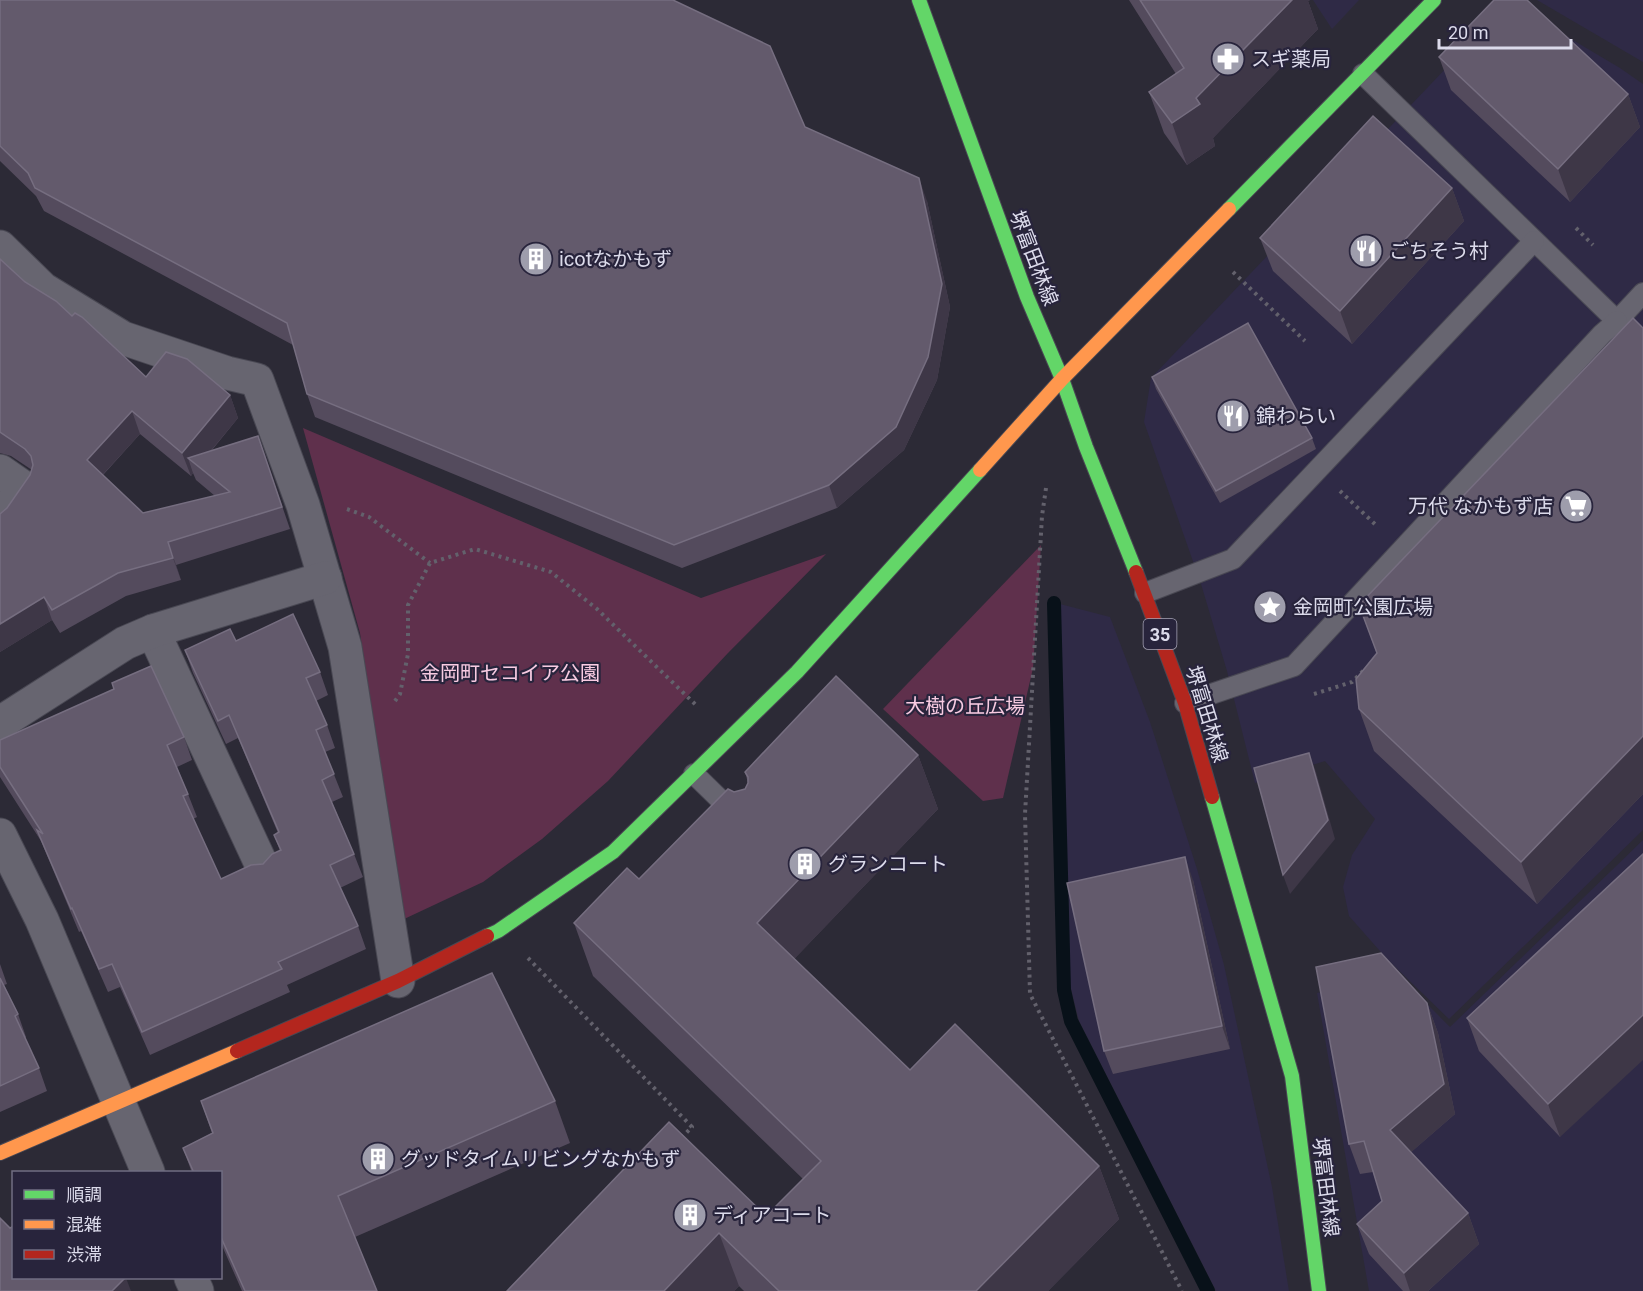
<svg xmlns="http://www.w3.org/2000/svg" width="1643" height="1291" font-family="Roboto,'Noto Sans JP',sans-serif">
<rect width="100%" height="100%" fill="#2c2a36"/>
<g fill="#2f2a46">
<path d="M1313,0H1359L1332,29Z"/>
<path d="M1537,0H1643V62Z"/>
<path d="M1509,2L1620,68L1643,84V830L1449,1019L1387,959L1349,916L1343,887L1352,855L1375,819L1325,761L1255,783L1227,671L1201,584L1144,422L1151,378Z"/>
<path d="M1060,604L1110,617L1150,722L1197,869L1224,965L1272,1187L1289,1291H1216L1079,1021L1070,985Z"/>
<path d="M1643,840V1291H1369L1317,993L1398,975L1450,1027Z"/>
</g>
<g fill="#5f304c">
<path d="M303,428L701,598L826,554L728,653L608,781L542,839L483,882L402,920L360,633Z"/>
<path d="M1041,545L1033,668L1003,798L983,801L883,709Z"/>
</g>
<g fill="none" stroke-linecap="round" stroke-linejoin="round">
<path stroke="#081119" stroke-width="14" d="M1054,603L1064,990L1071,1021L1208,1291"/>
<g stroke="#494853" stroke-width="22">
<g id="lane">
<path d="M1363,74L1617,321L1643,293"/>
<path d="M1145,593L1233,559L1534,241"/>
<path d="M1185,703L1294,666L1602,334L1617,321"/>
<path d="M694,774L737,816"/>
</g>
</g>
<g stroke="#494853" stroke-width="35">
<g id="street">
<path d="M0,247L43,289L123,338L227,373L257,380L303,505L345,647L398,981"/>
<path d="M0,471L23,487L0,520"/>
<path d="M153,631L264,870"/>
<path d="M0,723L125,643L153,631L325,578"/>
<path d="M0,835L42,920L148,1172"/>
<path d="M191,1278L197,1291"/>
</g>
</g>
<g stroke="#494853" stroke-width="16">
<g id="fast">
<path d="M919,0L1027,297L1062,379L1086,447L1136,572"/>
<path d="M1229,209L1434,0"/>
<path d="M1212,797L1292,1076L1319,1291"/>
<path d="M487,936L498,931L613,852L797,672L980,470"/>
</g>
</g>
<g stroke="#494853" stroke-width="16">
<g id="slow">
<path d="M980,470L1062,379L1229,209"/>
<path d="M0,1153L237,1051"/>
</g>
</g>
<g stroke="#494853" stroke-width="16">
<g id="jam">
<path d="M1136,572L1185,703L1212,797"/>
<path d="M237,1051L398,981L487,936"/>
</g>
</g>
<g stroke="#63616c" stroke-width="4" stroke-dasharray="3 4.5" stroke-linecap="butt">
<path d="M1576,228L1593,245"/>
<path d="M1233,272L1305,341"/>
<path d="M1046,488L1042,516L1025,814L1030,994L1182,1291"/>
<path d="M1340,491L1378,527"/>
<path d="M347,509L369,517L430,563"/>
<path d="M1314,694L1352,682L1365,669"/>
<path d="M395,701L400,694L408,654V605L430,563L475,549L551,572L597,609L698,707"/>
<path d="M528,958L692,1127L680,1139"/>
</g>
<use href="#lane" stroke="#676570" stroke-width="20"/>
<use href="#street" stroke="#676570" stroke-width="33"/>
<use href="#fast" stroke="#63d668" stroke-width="14"/>
<use href="#slow" stroke="#ff974d" stroke-width="14"/>
<use href="#jam" stroke="#b3261e" stroke-width="14"/>
</g>
<g fill="#544b5d" fill-rule="evenodd">
<path d="M0,0L805,127L927,201L950,307L937,380L904,450L837,508L682,568L315,417L307,394L293,345L44,211L36,196L0,161Z"/>
<path d="M1129,0H1310L1308,1L1318,29L1213,138L1215,146L1187,165L1164,133L1149,92L1176,74Z"/>
<path d="M1439,57L1628,94L1640,127L1570,202L1451,90Z"/>
<path d="M1452,188L1464,221L1352,344L1273,271L1260,238Z"/>
<path d="M0,259L25,282L72,316L146,377L230,395L238,418L212,450L258,436L290,529L176,565L181,580L126,596L60,633L52,620L0,652V514L7,508L30,475L32,470L11,456L0,453ZM140,434L191,476L193,473L196,480L215,496L143,513L103,475Z"/>
<path d="M1643,328V794L1537,904L1374,751L1359,709L1377,654L1359,605Z"/>
<path d="M1152,377L1312,438L1316,449L1220,503L1156,389Z"/>
<path d="M236,641L320,672L328,695L316,701L327,725L335,748L325,752L343,797L332,802L354,854L363,877L340,888L358,926L366,949L287,985L290,992L150,1055L120,987L108,992L81,931L79,932L41,841L0,777V740L184,737L192,760L177,767L188,794L197,817L193,819L221,879L263,864L280,851L274,835L278,833L238,738L226,744L193,673L185,650Z"/>
<path d="M918,755L938,809L794,959L910,1070L1099,1166L1119,1219L1048,1291H744L739,1286L734,1291H507L766,1216L803,1179L593,976L574,923L639,879L734,792L745,789L748,783L745,772Z"/>
<path d="M1643,854L1560,1137L1479,1051L1467,1018Z"/>
<path d="M1193,880L1230,1049L1113,1074L1104,1051Z"/>
<path d="M0,964L7,984L4,985L18,1014L26,1037L25,1038L39,1068L47,1091L0,1112Z"/>
<path d="M1427,1003L1438,1033L1455,1114L1411,1152L1468,1213L1479,1244L1428,1291H1403L1369,1254L1357,1224L1382,1201L1373,1172L1360,1174L1349,1144Z"/>
<path d="M201,1101H555L570,1143L355,1237L377,1291H242L220,1241V1173H192L183,1148L212,1133Z"/>
</g>
<g fill="#3e3747">
<path d="M1292,0H1310L1308,1L1318,29L1213,138L1215,146L1187,165L1172,123Z"/>
<path d="M1628,94L1640,127L1570,202L1558,169Z"/>
<path d="M919,178L927,201L950,307L937,380L904,450L837,508L829,485Z"/>
<path d="M1452,188L1464,221L1352,344L1340,311Z"/>
<path d="M230,395L238,418L198,466L188,458L193,473L191,476L182,453Z"/>
<path d="M132,411L140,434L95,483L87,460Z"/>
<path d="M168,542L176,565L181,580L173,558Z"/>
<path d="M44,597L52,620L0,652V624Z"/>
<path d="M1643,736V794L1537,904L1521,862Z"/>
<path d="M1309,753L1316,772L1335,839L1290,894L1283,875Z"/>
<path d="M918,755L938,809L777,977L757,923Z"/>
<path d="M1185,857L1193,880L1230,1049L1222,1026Z"/>
<path d="M1427,1003L1438,1033L1455,1114L1401,1161L1390,1130Z"/>
<path d="M1643,1015V1060L1560,1137L1548,1104Z"/>
<path d="M1099,1166L1119,1219L1048,1291H976Z"/>
<path d="M1468,1213L1479,1244L1428,1291H1410L1404,1273Z"/>
<path d="M719,1233L739,1286L734,1291H664Z"/>
<path d="M125,1278H126L131,1291H112Z"/>
</g>
<g fill="#635a6c" stroke="#766e80" stroke-width="1.5">
<path d="M0,0H673L770,46L805,127L919,178L942,284L928,357L896,427L829,485L674,545L307,394L287,323L35,188L28,173L0,146Z"/>
<path d="M1140,0H1292L1196,98L1200,104L1172,123L1149,92L1184,68Z"/>
<path d="M1494,0H1527L1628,94L1558,169L1439,57Z"/>
<path d="M1373,116L1452,188L1340,311L1260,238Z"/>
<path d="M0,259L25,282L56,301L72,316L75,313L82,317L146,377L166,352L187,359L230,395L182,453L132,411L87,460L143,513L230,492L188,458L258,436L282,507L168,542L173,558L118,573L52,610L44,597L0,624V514L7,508L30,475L33,465L31,456L25,449L0,432Z"/>
<path d="M1633,318L1643,328V736L1521,862L1359,709L1356,679L1377,653L1359,605Z"/>
<path d="M1248,323L1312,438L1216,491L1152,377Z"/>
<path d="M293,614L320,672L306,678L327,725L316,730L334,774L322,780L354,854L330,865L358,926L278,962L282,969L142,1032L112,964L99,969L72,908L71,909L37,830L43,834L0,767V740L114,689L112,683L151,666L184,737L167,745L188,794L183,796L221,879L251,865L263,864L272,854L281,850L274,835L279,832L229,715L218,721L185,650L230,629L236,641Z"/>
<path d="M836,676L918,755L757,923L910,1070L955,1024L1099,1166L976,1291H779L719,1233L664,1291H507L669,1122L766,1216L821,1161L574,923L627,868L639,879L728,789L734,792L745,789L748,783V777L745,772Z"/>
<path d="M1309,753L1328,820L1283,875L1254,768Z"/>
<path d="M1643,854V1015L1548,1104L1467,1018Z"/>
<path d="M1185,857L1222,1026L1104,1051L1067,883Z"/>
<path d="M1381,953L1427,1003L1444,1084L1390,1130L1468,1213L1404,1273L1357,1224L1382,1201L1364,1141L1349,1144L1316,967Z"/>
<path d="M492,973L555,1101L338,1196L377,1291H245L220,1235V1173H194L183,1148L213,1133L201,1101Z"/>
<path d="M0,978L18,1014L15,1016L39,1068L0,1086Z"/>
<path d="M0,1218L10,1228L14,1226V1278H125L112,1291H0Z"/>
</g>
<defs>
<g id="pharmacy-disc" transform="scale(1.725)"><circle r="9.5" fill="#9e9dac" stroke="#28243c"/><path d="M-2-6h4v4h4v4h-4v4h-4v-4h-4v-4h4Z" fill="#fff"/></g>
<g id="restaurant-disc" transform="scale(1.725)"><circle r="9.5" fill="#9e9dac" stroke="#28243c"/><path d="M-5-6h1v4h1v-4h1v4h1v-4h1v5L-1.5 .5V6h-2V.5L-5-1ZM5-6V6H3V1.5H1.5Q1.5-4 5-6Z" fill="#fff"/></g>
<g id="building-disc" transform="scale(1.725)"><circle r="9.5" fill="#9e9dac" stroke="#28243c"/><path d="M-4-6H4V6H1V3H-1V6H-4ZM-2.5-4.3h1.7v1.8h-1.7ZM.8-4.3h1.7v1.8H.8ZM-2.5-1h1.7V.8h-1.7ZM.8-1h1.7V.8H.8Z" fill="#fff"/></g>
<g id="supermarket-disc" transform="scale(1.725)"><circle r="9.5" fill="#9e9dac" stroke="#28243c"/><path d="M-6-5.5h2.5l.6 2H6L4.5 2H-2.5L-4.4-4H-6ZM-1.5 3.2a1.3 1.3 0 1 0 .1 0ZM3 3.2a1.3 1.3 0 1 0 .1 0Z" fill="#fff"/></g>
<g id="sight-disc" transform="scale(1.725)"><circle r="9.5" fill="#9e9dac" stroke="#28243c"/><path d="M0-6L1.8-2.2L6-1.7L2.9 1.2L3.7 5.4L0 3.3L-3.7 5.4L-2.9 1.2L-6-1.7L-1.8-2.2Z" fill="#fff"/></g>
</defs>
<g fill-rule="evenodd">
<use href="#pharmacy-disc" x="1228" y="59"/>
<use href="#restaurant-disc" x="1366" y="251"/>
<use href="#building-disc" x="536" y="259"/>
<use href="#restaurant-disc" x="1233" y="416"/>
<use href="#supermarket-disc" x="1576" y="506"/>
<use href="#sight-disc" x="1270" y="607"/>
<use href="#building-disc" x="805" y="864"/>
<use href="#building-disc" x="378" y="1159"/>
<use href="#building-disc" x="690" y="1215"/>
</g>
<g text-anchor="middle" dominant-baseline="central" stroke-width="4.5" stroke-linejoin="round" paint-order="stroke">
<rect fill="#28243c" stroke="#a6a4b6" stroke-width="1.5" x="1143.5" y="619" width="33" height="30" rx="4.5"/>
<g font-size="18" font-weight="bold" fill="#dcdbeb">
<text x="1160" y="634">35</text>
</g>
<g font-size="20" fill="#dcdbeb" stroke="#28243c" text-anchor="start">
<text x="1251" y="59">スギ薬局</text>
<text x="1389" y="251">ごちそう村</text>
<text x="559" y="259">icotなかもず</text>
<text x="1256" y="416">錦わらい</text>
<text x="1553" y="506" text-anchor="end">万代 なかもず店</text>
<text x="1293" y="607">金岡町公園広場</text>
<text x="828" y="864">グランコート</text>
<text x="401" y="1159">グッドタイムリビングなかもず</text>
<text x="713" y="1215">ディアコート</text>
</g>
<g font-size="20" fill="#dcdbeb" stroke="#28243c">
<text transform="translate(1034 258) rotate(69)">堺富田林線</text>
<text transform="translate(1207 714) rotate(73)">堺富田林線</text>
<text transform="translate(1326 1187) rotate(83)">堺富田林線</text>
</g>
<g font-size="20" fill="#f8cbe2" stroke="#28243c">
<text x="510" y="673">金岡町セコイア公園</text>
<text x="965" y="706">大樹の丘広場</text>
</g>
</g>
<rect x="12" y="1171" width="210" height="108" fill="#28243c" stroke="#706d82" stroke-width="1.5"/>
<rect x="24" y="1190" width="30" height="9" fill="#63d668" stroke="#706d82" stroke-width="1.5"/>
<text x="66" y="1201" font-size="18" fill="#dcdbeb">順調</text>
<rect x="24" y="1220" width="30" height="9" fill="#ff974d" stroke="#706d82" stroke-width="1.5"/>
<text x="66" y="1231" font-size="18" fill="#dcdbeb">混雑</text>
<rect x="24" y="1250" width="30" height="9" fill="#b3261e" stroke="#706d82" stroke-width="1.5"/>
<text x="66" y="1261" font-size="18" fill="#dcdbeb">渋滞</text>
<path d="M1439 39v9h132v-9" fill="none" stroke="#dcdbeb" stroke-width="3"/>
<text x="1448" y="39" font-size="18" fill="#dcdbeb" stroke="#28243c" stroke-width="4.5" paint-order="stroke">20 m</text>
</svg>
